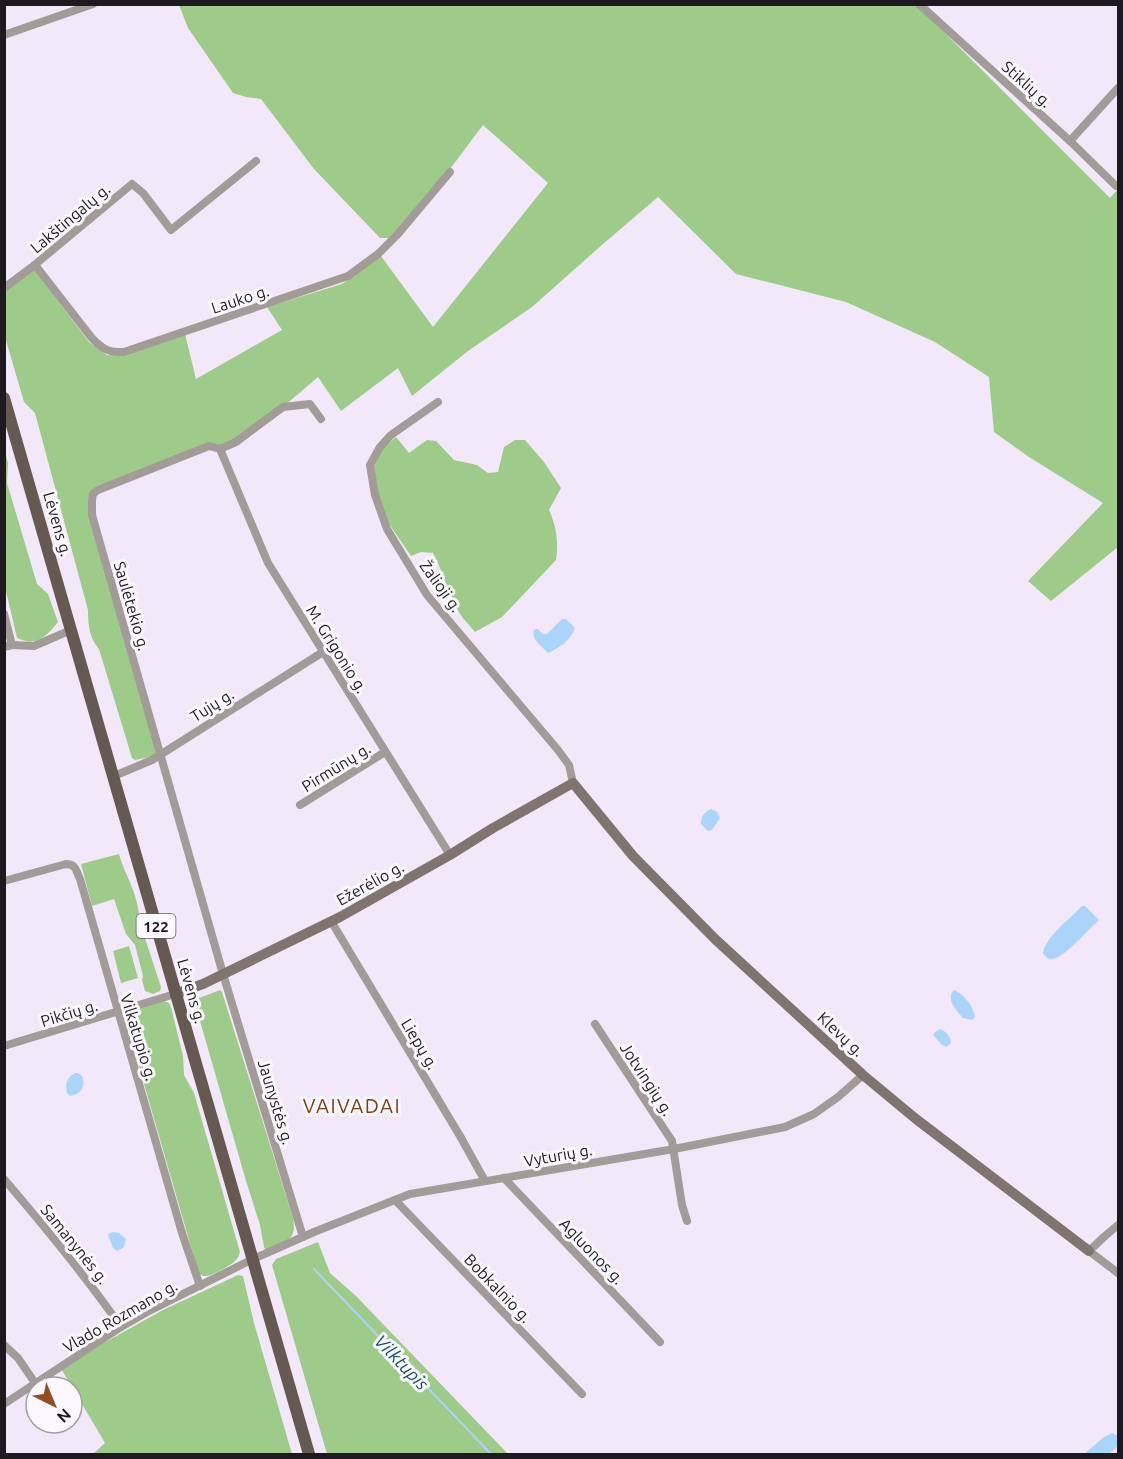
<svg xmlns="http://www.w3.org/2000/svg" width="1123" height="1459" font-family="Ubuntu,sans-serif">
<rect width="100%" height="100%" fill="#f2e8fa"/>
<g fill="#9ecb89">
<path d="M179,5H917L1110,198L1118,189V547L1051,601L1028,581L1103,503L1029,457L994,432L989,377L935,342L846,302L736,274L658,197L603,244L532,307L468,351L412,396L398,368L341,411L318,377L283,407L220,449L209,446L98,490L92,501L160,755L135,760L132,758L99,649C89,638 88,624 88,610L35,413L24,402L5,337V288L32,267L89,342L107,355H119L185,334L196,379L282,330L267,307L342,284L381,256L433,327L548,183L483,125L447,173L392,238H380L314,169L261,99L246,97L233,93L188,28Z"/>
<path d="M396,437L409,453L427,440L436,441L454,460L477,465L488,473L498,472L504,447L515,440H525L544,462L561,488L549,510C556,525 559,543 556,560L502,617L475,632C471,627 466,622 462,617C449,597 444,574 433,553L421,552L411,556L385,518L377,492L373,470L376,460L382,449Z"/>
<path d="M4,448L8,463L7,483L37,584L48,594L58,622C46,637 36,647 17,638L5,587Z"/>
<path d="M119,854C122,866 127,874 131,885C136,896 139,911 140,923L161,987L160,991L153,994L145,991L142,980L143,976L135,945L126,934L114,899L92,906L81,864Z"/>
<path d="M129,946L138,978L121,983L113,951Z"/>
<path d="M220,990L222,992L293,1218C297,1241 287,1240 269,1249H265L264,1247L260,1225L246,1181L194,1000Z"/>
<path d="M164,1001L169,1003L171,1007L183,1056L184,1075L194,1093L240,1252C238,1257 239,1257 235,1261C231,1265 211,1277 205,1276C201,1276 200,1274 198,1271L125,1018L130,1012Z"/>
<path d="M318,1242L330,1273L356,1296L508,1454H327L272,1265L276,1259Z"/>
<path d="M238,1275L243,1276L254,1323L292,1454H93L105,1443L62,1370L102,1344L163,1310Z"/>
</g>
<g fill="#abd4fa">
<path d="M562,619H566L575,628C571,640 559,648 548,653C542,646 529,638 535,629H538L543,634H547Z"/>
<path d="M711,809L717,812L720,818L712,830L708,831L701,824C701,816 704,812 711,809Z"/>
<path d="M1082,906H1085L1098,919V921C1088,930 1063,959 1052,959C1047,959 1047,957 1043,954C1044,938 1071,918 1082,906Z"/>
<path d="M954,990C964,994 974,1007 975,1017L972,1020L963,1018C956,1010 945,999 954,990Z"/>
<path d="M940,1029C946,1031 951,1037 951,1043L946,1047L942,1045L933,1035L935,1032Z"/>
<path d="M75,1073H78L82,1076C86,1087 81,1094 70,1096L67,1093C65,1084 66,1078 75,1073Z"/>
<path d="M113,1232L119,1233L126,1239L124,1247L117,1251L113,1248L108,1235L110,1233Z"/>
<path d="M1112,1433L1118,1436V1446L1109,1454H1084L1104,1437Z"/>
</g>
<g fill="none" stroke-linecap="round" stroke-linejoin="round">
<path stroke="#abd4fa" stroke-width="2" d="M314,1269L491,1454"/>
<g stroke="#a39b97" stroke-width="8">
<path d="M919,4L1070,141L1116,186"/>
<path d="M4,35L93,4"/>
<path d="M1070,141L1118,88"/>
<path d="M35,265L91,337C101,348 108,353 124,352L348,276L378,254L398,234L450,172"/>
<path d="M4,288L32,267L132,184L143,193L171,230L256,161"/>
<path d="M438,402L391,435L380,447L370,465L375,495L387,529L427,595L558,750L569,765L573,783"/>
<path d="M220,449L268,563L450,855"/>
<path d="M4,614L12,645L4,647"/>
<path d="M12,645L34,646L71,630"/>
<path d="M114,776L152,760L323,652"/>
<path d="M300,805L385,752"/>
<path d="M4,881L66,864C76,864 76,871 80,879L182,1233L200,1286"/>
<path d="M331,921L460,1136L485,1181"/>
<path d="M595,1024L672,1141L682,1205L687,1221"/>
<path d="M4,1046L175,994"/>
<path d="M504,1178L660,1342"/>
<path d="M4,1179C45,1227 85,1275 121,1327"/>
<path d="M395,1200L582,1394"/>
<path d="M1118,1225L1105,1236L1089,1251L1118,1273"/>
<path d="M303,1237L223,974L92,515V501L93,494L98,490L209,446L220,449L236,442L283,407L310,404L321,419"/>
<path d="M4,1345L18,1358L35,1383"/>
<path d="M4,1404L121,1327L147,1312L253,1259L314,1232L410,1194L674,1149L785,1127L814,1114L838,1097L863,1075"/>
</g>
<path stroke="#80746e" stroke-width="10" d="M175,994L203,984L340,917L450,855L493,828L573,783L633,856L715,939L863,1075L916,1119L1089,1251"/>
<path stroke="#665951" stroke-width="12" d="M4,398C104,750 208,1102 309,1454"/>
</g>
<g text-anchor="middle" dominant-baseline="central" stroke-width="6" stroke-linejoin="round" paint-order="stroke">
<rect fill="#fbf9fd" stroke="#605c62" stroke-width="1.5" x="136.5" y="914" width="39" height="24" rx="4.5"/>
<g font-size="15" font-weight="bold" fill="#1d191f">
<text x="156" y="926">122</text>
</g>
<g font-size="16" fill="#1d191f" stroke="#fbf9fd">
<text transform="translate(1027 84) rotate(42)">Stiklių g.</text>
<text transform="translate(70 218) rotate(-40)">Lakštingalų g.</text>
<text transform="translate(240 299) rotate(-18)">Lauko g.</text>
<text transform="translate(58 524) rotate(74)">Lėvens g.</text>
<text transform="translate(441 586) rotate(54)">Žalioji g.</text>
<text transform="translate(132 606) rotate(74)">Saulėtekio g.</text>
<text transform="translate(337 649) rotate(58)">M. Grigonio g.</text>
<text transform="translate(212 705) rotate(-32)">Tujų g.</text>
<text transform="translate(336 767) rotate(-32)">Pirmūnų g.</text>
<text transform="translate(370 883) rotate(-29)">Ežerėlio g.</text>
<text transform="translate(192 991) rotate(74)">Lėvens g.</text>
<text transform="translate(69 1013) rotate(-17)">Pikčių g.</text>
<text transform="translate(841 1034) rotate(43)">Klevų g.</text>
<text transform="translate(139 1037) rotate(73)">Vilkatupio g.</text>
<text transform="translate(420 1044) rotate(59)">Liepų g.</text>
<text transform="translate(647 1079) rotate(57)">Jotvingių g.</text>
<text transform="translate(276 1102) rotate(73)">Jaunystės g.</text>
<text transform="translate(558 1155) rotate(-10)">Vyturių g.</text>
<text transform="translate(75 1244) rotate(51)">Samanynės g.</text>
<text transform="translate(592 1251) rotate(46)">Agluonos g.</text>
<text transform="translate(498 1288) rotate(46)">Bobkalnio g.</text>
<text transform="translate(120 1316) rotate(-30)">Vlado Rozmano g.</text>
</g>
<g font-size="18" font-style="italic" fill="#154a72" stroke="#fbf9fd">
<text transform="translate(402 1362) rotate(46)">Vilktupis</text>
</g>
<g font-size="20" letter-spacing="1.5" fill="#7c4015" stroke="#fbf9fd">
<text x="352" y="1105">VAIVADAI</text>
</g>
</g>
<rect width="1123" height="1459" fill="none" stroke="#1d191f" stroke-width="12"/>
<g transform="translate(54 1405) rotate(137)"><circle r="28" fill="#fbf9fd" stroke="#a29fa4" stroke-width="1.5"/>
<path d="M0-4.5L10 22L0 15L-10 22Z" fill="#914e20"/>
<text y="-9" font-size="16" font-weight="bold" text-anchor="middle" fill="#1d191f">N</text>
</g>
</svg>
